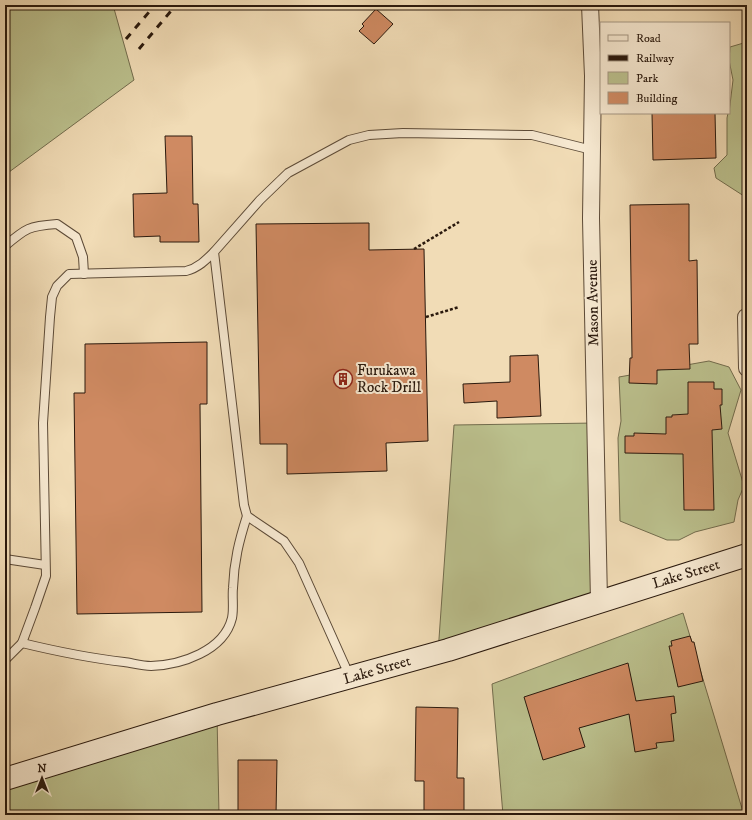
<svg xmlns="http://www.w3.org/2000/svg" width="752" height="820" font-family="'IM FELL DW Pica',serif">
<rect width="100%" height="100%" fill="#f1dcb6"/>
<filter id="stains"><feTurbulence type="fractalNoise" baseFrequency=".005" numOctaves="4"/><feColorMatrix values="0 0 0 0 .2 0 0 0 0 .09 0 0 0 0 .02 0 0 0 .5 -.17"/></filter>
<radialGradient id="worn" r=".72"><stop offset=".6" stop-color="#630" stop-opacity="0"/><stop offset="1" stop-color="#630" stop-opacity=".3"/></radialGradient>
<g fill="#bbc08d" stroke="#726c4d">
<path d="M5,5H113L134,80L5,175Z"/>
<path d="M747,42V198L716,178L714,168L727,155V118L728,113H729L733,80L729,60L730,47Z"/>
<path d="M709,361L729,367L741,390L728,433L744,486L738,500L734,522L695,532L679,540H667L620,521L618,438L621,421L619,377Z"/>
<path d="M596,423L599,601L438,653L454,425Z"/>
<path d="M683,613L744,815H503L492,684Z"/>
<path d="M217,714L219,815H5V778Z"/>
</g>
<g fill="#cf8a62" stroke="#2a190d">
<path d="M376,9L393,24L374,44L359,31L364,26L362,24Z"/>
<path d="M652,113H715L716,158L653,160Z"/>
<path d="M165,136H192L193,204H198L199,242H160V236L134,237L133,194L167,193Z"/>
<path d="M689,204V261L697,260L698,344H689L690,369L657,370V384L629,383L630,358H632L630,205Z"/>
<path d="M369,223V250L424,249L428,441L386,443L387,471L287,474V444H260L256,224Z"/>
<path d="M207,342V404H200L202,612L77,614L74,393H85V344Z"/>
<path d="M538,355L541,416L497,418V401L464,403L463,384L510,382V356Z"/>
<path d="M688,382H714V389H722V405H720L722,429L712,430L714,510H684L683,454L625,453V436H634V433L666,434V417H672V415L688,414Z"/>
<path d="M690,636L692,642H694L703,681L678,687L669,646H672L671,641Z"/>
<path d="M628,663L636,701L674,696L676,713L671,714L674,741L656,743L657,748L635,752L629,714L579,728L585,747L543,760L524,697Z"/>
<path d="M416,707L458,708L457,778H464V815H424V781H415Z"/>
<path d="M238,760H277L276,815H238Z"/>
</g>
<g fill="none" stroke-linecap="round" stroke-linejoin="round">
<g stroke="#5c4a37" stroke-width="10">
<g id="lane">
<path d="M5,246C26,228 29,226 57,224L76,237L83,257L84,274"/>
<path d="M5,559L45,565"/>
<path d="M22,643C55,651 89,658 124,662C132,663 142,666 151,666C181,665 224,651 232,618C234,609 232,597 233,588C234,561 239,541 247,516"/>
<path d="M5,660L22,643L35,608L46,576L43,423L50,317L52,297L57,286L69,274L186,271C198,268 206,260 214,252"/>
<path d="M350,677L299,563L284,541L247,516L244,505L214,252L260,200L288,173L349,140L369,135L403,133L525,135H532L592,150"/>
</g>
</g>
<g stroke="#5c4a37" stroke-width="18">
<g id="street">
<path d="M590,5L593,76L591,218L599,601"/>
<path d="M746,317L747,368"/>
</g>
</g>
<g stroke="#2a190d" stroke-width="24">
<path id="secondary" d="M5,779L217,714L448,650L747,555"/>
</g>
<g stroke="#2a190d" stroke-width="2.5" stroke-dasharray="3 2" stroke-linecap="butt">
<path d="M414,249L459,222"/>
<path d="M426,317L459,307"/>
</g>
<use href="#lane" stroke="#f6e8d0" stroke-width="8"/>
<use href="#street" stroke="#f6e8d0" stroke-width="16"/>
<use href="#secondary" stroke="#f6e8d0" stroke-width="22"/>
<g stroke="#2a190d" stroke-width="3" stroke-dasharray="7 7" stroke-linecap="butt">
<path d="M126,39L155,5"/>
<path d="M139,49L176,5"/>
</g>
</g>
<defs>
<g id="building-ring" transform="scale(1)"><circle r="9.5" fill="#f6e8d0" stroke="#8f2418" stroke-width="1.5"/><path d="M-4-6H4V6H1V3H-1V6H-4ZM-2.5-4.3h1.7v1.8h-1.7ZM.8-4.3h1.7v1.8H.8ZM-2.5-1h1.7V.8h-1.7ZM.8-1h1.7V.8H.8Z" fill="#8f2418"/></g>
</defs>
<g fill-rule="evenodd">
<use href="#building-ring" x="343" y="379"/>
</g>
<g text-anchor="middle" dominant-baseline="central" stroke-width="4" stroke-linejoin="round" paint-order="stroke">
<g font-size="15" fill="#2a190d" stroke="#f6e8d0">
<text transform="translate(593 303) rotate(-91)">Mason Avenue</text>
<text transform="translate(686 574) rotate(-17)">Lake Street</text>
<text transform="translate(377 670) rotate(-16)">Lake Street</text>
</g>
<g font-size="15" fill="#2a190d" stroke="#f6e8d0" text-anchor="start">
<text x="357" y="370">Furukawa<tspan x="357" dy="17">Rock Drill</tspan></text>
</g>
</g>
<rect width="752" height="820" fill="none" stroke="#f1dcb6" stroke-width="20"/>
<rect x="6" y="6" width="740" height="808" fill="none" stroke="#2a190d" stroke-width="2"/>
<rect x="10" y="10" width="732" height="800" fill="none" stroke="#2a190d"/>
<rect x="600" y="22" width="130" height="92" fill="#f6e8d0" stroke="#a49582"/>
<rect x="608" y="35" width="20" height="6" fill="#f6e8d0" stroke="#a49582"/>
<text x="636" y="42" font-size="12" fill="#2a190d">Road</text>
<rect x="608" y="55" width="20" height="6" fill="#2a190d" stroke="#a49582"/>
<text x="636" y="62" font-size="12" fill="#2a190d">Railway</text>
<rect x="608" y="72" width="20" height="12" fill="#bbc08d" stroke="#a49582"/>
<text x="636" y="82" font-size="12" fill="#2a190d">Park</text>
<rect x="608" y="92" width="20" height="12" fill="#cf8a62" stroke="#a49582"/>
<text x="636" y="102" font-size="12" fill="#2a190d">Building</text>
<g transform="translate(42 778)" stroke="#f6e8d0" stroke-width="3" paint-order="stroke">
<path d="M0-3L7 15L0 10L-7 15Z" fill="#2a190d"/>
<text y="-6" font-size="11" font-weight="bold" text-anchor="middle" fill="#2a190d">N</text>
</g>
<rect width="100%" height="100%" filter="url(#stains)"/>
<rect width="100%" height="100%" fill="url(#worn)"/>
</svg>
